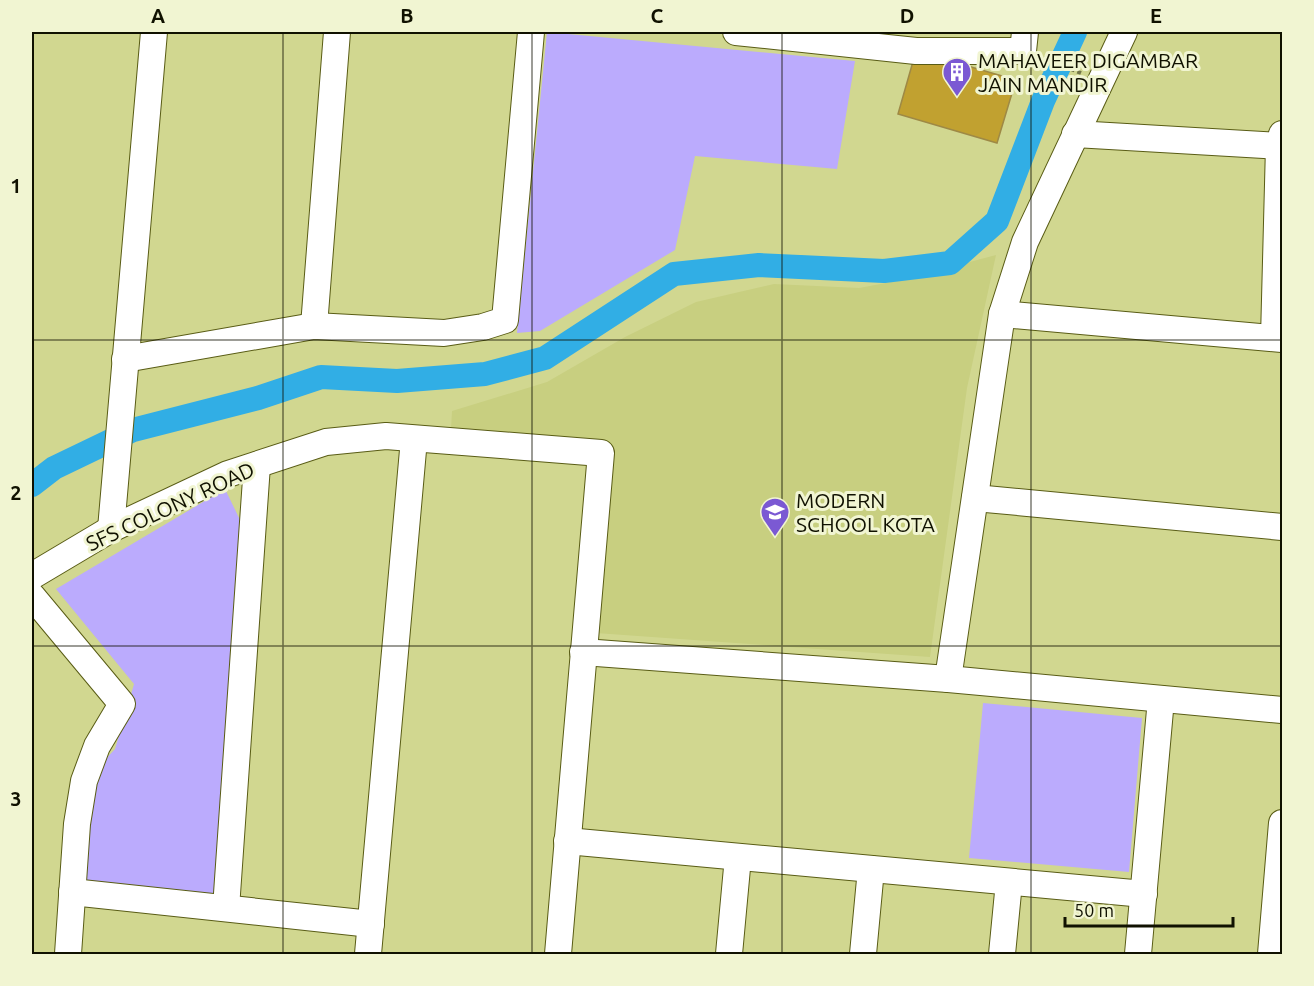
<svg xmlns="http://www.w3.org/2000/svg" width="1314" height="986" font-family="Ubuntu,sans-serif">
<rect width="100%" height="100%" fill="#d1d790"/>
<path fill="#c8cf80" d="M996,255L967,388L930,657L596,633L611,443L451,429L452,411L547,382L625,337L696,302L774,284L859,288L902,280Z"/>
<g fill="#bbabfd">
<path d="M547,32L855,61L837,169L695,156L675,250L540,331L517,333Z"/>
<path d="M225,489L242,524L217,896L84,883L92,796L103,762L115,749L134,684L56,589Z"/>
<path d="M983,703L1142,718L1129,872L969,858Z"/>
</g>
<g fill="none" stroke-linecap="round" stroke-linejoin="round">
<path stroke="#31aee5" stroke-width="24" d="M32,485L54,468L133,430L258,398L321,377L397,381L485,374L545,358L674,274L759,265L884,271L950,263L997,221L1043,101L1075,32"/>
</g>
<path fill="#c1a130" stroke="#9e8945" stroke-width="1.5" d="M916,51L1016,80L997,143L898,114Z"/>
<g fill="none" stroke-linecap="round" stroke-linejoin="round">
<g stroke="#595c15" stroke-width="28">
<g id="minor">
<path d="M736,32L916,51H1023L1025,32"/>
<path d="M1075,134L1279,146"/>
<path d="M1002,314L1282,339"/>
<path d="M314,326L337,32"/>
<path d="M1274,338L1279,146L1282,134"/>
<path d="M125,359L314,326L444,333L483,327L505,320L531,32"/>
<path d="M975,498L1282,527"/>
<path d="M111,529L154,32"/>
<path d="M32,576L111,529L228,474L326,442L386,436L601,453L558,954"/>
<path d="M32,596L122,704L97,746L84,781L77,824L68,954"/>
<path d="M583,652L948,679L1282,710"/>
<path d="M948,679L1002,314L1025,242L1124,32"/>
<path d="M567,841L1144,894"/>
<path d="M72,892L371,924"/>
<path d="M226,908L257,465"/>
<path d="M368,954L414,439"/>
<path d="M729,954L738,857"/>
<path d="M863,954L871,869"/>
<path d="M1002,954L1009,882"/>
<path d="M1138,954L1161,699"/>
<path d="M1271,954L1282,823"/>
</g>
</g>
<path stroke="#727549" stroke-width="4" stroke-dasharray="6 3" stroke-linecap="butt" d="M1044,58L1081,73"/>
<use href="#minor" stroke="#fff" stroke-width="26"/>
</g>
<path fill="none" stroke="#101100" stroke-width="1.5" stroke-opacity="0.55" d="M283,32V954M532,32V954M782,32V954M1031,32V954M32,340H1282M32,646H1282"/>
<defs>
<g id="building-pin" transform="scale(1.5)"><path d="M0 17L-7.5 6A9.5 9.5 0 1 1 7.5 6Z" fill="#7b59d3" stroke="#f1f5d2"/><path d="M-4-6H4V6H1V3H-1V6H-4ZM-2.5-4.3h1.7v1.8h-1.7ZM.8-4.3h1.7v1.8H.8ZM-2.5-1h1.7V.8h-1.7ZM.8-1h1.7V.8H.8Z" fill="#fff"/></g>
<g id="school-pin" transform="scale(1.5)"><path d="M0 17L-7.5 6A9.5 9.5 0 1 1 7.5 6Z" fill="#7b59d3" stroke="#f1f5d2"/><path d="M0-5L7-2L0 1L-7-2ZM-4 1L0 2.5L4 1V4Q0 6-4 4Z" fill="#fff"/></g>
</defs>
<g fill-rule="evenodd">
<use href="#building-pin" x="957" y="72"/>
<use href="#school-pin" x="775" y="512"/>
</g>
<g text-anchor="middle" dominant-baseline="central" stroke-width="6" stroke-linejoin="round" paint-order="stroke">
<g font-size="21" fill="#101100" stroke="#f1f5d2" text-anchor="start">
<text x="978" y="60">MAHAVEER DIGAMBAR<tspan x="978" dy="24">JAIN MANDIR</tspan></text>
<text x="796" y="500">MODERN<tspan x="796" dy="24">SCHOOL KOTA</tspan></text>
</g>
<g font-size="21" fill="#101100" stroke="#f1f5d2">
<text transform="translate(170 506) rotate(-25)">SFS COLONY ROAD</text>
</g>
</g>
<rect width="1314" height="986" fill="none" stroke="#f1f5d2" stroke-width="66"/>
<path d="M1065 917v9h168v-9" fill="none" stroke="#101100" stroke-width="3"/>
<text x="1074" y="917" font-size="18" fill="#101100" stroke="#f1f5d2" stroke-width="4.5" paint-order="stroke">50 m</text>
<rect x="33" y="33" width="1248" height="920" fill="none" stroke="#101100" stroke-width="2"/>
<g font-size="20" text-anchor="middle" font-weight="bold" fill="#101100">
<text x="158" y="23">A</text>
<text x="407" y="23">B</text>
<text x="657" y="23">C</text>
<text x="907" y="23">D</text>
<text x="1156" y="23">E</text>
<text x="16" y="193">1</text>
<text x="16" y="500">2</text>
<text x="16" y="806">3</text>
</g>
</svg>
